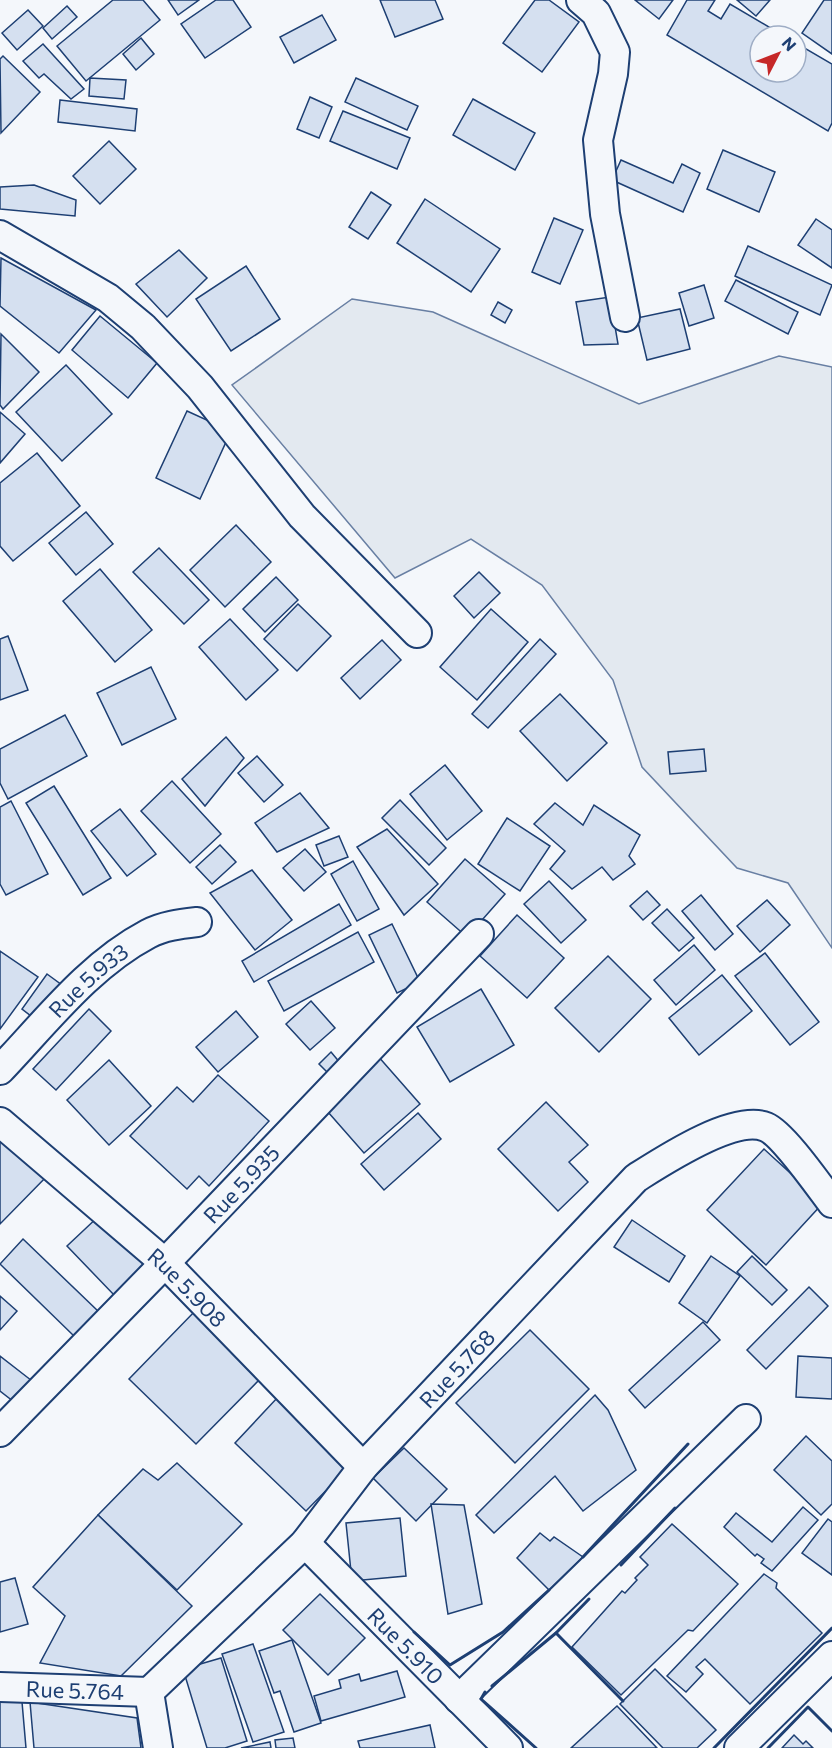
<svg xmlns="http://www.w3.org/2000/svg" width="832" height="1748" font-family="Commissioner,sans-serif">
<rect width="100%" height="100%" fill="#f4f7fb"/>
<path fill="#e3e9f0" stroke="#687fa3" stroke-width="1.5" d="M352,299L433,312L639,404L779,356L832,367V948L788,883L737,868L642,767L613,680L542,585L471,539L395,578L232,385Z"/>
<g fill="#d5e0f0" stroke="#1d3f73" stroke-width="1.5">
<path d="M113,0H143L160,20L86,81L57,46Z"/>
<path d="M168,0H199L178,15Z"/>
<path d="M216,0H233L251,27L205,58L181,24Z"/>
<path d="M380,0H435L443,19L395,37Z"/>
<path d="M535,0H549L579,22L542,72L503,43Z"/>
<path d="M635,0H673L659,19Z"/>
<path d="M687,0H715L708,11L721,19L730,4L774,30L770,36H760V72H796V43L832,64V123L828,131L667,35Z"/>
<path d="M737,0H770L756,16Z"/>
<path d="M824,0H832V54L802,33Z"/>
<path d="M67,6L77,17L52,39L43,28Z"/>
<path d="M28,10L43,26L17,50L2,33Z"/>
<path d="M322,15L336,40L294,63L280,37Z"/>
<path d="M141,38L154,54L136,70L123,54Z"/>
<path d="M43,44L84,89L71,99L44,74L39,78L23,61Z"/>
<path d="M3,56L40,92L1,133L0,59Z"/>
<path d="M90,78L126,80L124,99L89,96Z"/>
<path d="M356,78L418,106L407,130L345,102Z"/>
<path d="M310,97L332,107L319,138L297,129Z"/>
<path d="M473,99L535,133L515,170L453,135Z"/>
<path d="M60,100L137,109L135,131L58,122Z"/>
<path d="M343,111L410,138L397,169L330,141Z"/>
<path d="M109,141L136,169L100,204L73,176Z"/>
<path d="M723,150L775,172L759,212L707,189Z"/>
<path d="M621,160L673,183L682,164L700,173L683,212L612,180Z"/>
<path d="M34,185L76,200L75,216L0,209V187Z"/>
<path d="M371,192L391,205L368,239L349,227Z"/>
<path d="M425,199L500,249L471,292L397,243Z"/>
<path d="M554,218L583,230L560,284L532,272Z"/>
<path d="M816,219L832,230V268L798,245Z"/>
<path d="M748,246L832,285L820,315L735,276Z"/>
<path d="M179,250L207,278L167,317L136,284Z"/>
<path d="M1,258L96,310L59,353L0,306Z"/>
<path d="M246,266L280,319L231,351L196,299Z"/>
<path d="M736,280L798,312L788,334L725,301Z"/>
<path d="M704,285L714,318L689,326L679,293Z"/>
<path d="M610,297L618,344L584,345L576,302Z"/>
<path d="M498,302L512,310L505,323L491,315Z"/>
<path d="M680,309L690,349L647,360L637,318Z"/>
<path d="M100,316L157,363L128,398L72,350Z"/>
<path d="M1,334L39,372L3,409L0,405Z"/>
<path d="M66,365L112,414L62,461L16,412Z"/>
<path d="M187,411L231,431L200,499L156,478Z"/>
<path d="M0,412L25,434L0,463Z"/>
<path d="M37,453L80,506L13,561L0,546V483Z"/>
<path d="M86,512L113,544L76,575L49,543Z"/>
<path d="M236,525L271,562L225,607L190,570Z"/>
<path d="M159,548L209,600L184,624L133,572Z"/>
<path d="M100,569L152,630L115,662L63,601Z"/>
<path d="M479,572L500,593L474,618L454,596Z"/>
<path d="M276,577L298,600L265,632L243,609Z"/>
<path d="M298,604L331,636L297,671L264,639Z"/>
<path d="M491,609L528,642L477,700L440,667Z"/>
<path d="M230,619L278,670L246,700L199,647Z"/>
<path d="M8,636L28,690L0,700V639Z"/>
<path d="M540,639L556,654L488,728L472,714Z"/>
<path d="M382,640L401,660L360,699L341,678Z"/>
<path d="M151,667L176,719L122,745L97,693Z"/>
<path d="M560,694L607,743L567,781L520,731Z"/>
<path d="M65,715L87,756L8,799L0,783V749Z"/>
<path d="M226,737L244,758L205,806L182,779Z"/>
<path d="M704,749L706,771L670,774L668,752Z"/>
<path d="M257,756L283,785L264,802L238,773Z"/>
<path d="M445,765L482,811L447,840L410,794Z"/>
<path d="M172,781L221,834L190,863L141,811Z"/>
<path d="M54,786L111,878L83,895L26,803Z"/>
<path d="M300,793L329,828L277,852L255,823Z"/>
<path d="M400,800L446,848L429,865L382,818Z"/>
<path d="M11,801L48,874L6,895L0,884V807Z"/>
<path d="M555,803L583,825L594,805L640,835L629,856L635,864L613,880L602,867L572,889L550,869L565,851L534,824Z"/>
<path d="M120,809L156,854L127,876L91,831Z"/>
<path d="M507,818L550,846L520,891L478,864Z"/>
<path d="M387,829L438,884L404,915L357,847Z"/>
<path d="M339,836L348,857L324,866L316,845Z"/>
<path d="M220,845L236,862L212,884L196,867Z"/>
<path d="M305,849L326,872L304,891L283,868Z"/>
<path d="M465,859L505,894L467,937L427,902Z"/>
<path d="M353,861L379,909L357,921L331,874Z"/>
<path d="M252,870L292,920L255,950L210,893Z"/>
<path d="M549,881L586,920L561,943L524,904Z"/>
<path d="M647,891L660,905L643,920L630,906Z"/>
<path d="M701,895L733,934L715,950L682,911Z"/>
<path d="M767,900L790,925L760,952L737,926Z"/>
<path d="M339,904L351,925L254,982L242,961Z"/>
<path d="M667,909L694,938L679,951L652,923Z"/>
<path d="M517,915L564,958L527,998L480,956Z"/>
<path d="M392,924L420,982L397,993L369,935Z"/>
<path d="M358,932L374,962L284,1011L268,981Z"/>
<path d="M694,945L715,970L676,1005L654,980Z"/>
<path d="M0,951L38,977L0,1029Z"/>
<path d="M765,953L819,1022L790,1045L735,976Z"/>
<path d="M608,956L651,999L599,1052L555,1008Z"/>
<path d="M47,974L66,988L40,1023L22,1009Z"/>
<path d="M722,975L752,1011L699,1055L669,1018Z"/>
<path d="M481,989L514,1045L450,1082L417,1027Z"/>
<path d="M311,1001L335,1028L310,1050L286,1024Z"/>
<path d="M89,1009L111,1031L56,1090L33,1069Z"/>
<path d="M236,1011L258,1037L218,1072L196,1047Z"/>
<path d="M331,1052L341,1064L330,1075L319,1064Z"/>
<path d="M377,1055L420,1104L364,1153L321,1104Z"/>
<path d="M109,1060L151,1106L109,1145L67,1100Z"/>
<path d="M218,1075L269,1121L209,1186L199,1176L187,1189L130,1136L177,1087L193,1102Z"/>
<path d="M546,1102L588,1145L569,1162L588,1182L558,1211L498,1149Z"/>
<path d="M418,1113L441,1139L384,1190L361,1164Z"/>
<path d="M0,1130L48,1175L0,1224Z"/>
<path d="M764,1149L823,1203L766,1265L707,1210Z"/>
<path d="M101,1214L149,1264L115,1296L67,1246Z"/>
<path d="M632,1220L685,1256L669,1282L614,1247Z"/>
<path d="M23,1239L99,1312L75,1337L0,1264Z"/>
<path d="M711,1256L740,1276L707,1323L679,1303Z"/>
<path d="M752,1256L787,1290L772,1305L737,1272Z"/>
<path d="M809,1287L828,1306L766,1369L747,1350Z"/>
<path d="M0,1296L17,1311L0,1330Z"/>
<path d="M196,1310L263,1376L196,1444L129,1379Z"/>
<path d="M703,1322L720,1340L645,1408L629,1390Z"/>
<path d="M530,1330L589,1389L515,1463L456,1403Z"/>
<path d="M0,1356L36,1384L18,1405L0,1391Z"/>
<path d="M798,1356L832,1358V1399L796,1397Z"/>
<path d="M595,1395L608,1410L636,1470L583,1511L555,1476L494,1533L476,1515Z"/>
<path d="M278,1397L350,1466L306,1511L235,1443Z"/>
<path d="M806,1436L832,1461V1504L821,1515L774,1470Z"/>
<path d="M404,1448L447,1489L416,1521L373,1478Z"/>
<path d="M177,1463L242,1524L177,1590L98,1515L143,1469L158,1480Z"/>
<path d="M431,1504L464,1505L482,1604L448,1614Z"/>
<path d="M803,1507L818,1520L772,1571L761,1563L764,1559L757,1554L755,1556L724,1527L736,1513L772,1542Z"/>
<path d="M98,1515L192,1606L121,1676L40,1663L65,1616L33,1587Z"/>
<path d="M400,1518L406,1576L352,1581L346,1523Z"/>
<path d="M828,1519L832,1522V1575L802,1553Z"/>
<path d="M672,1524L738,1584L693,1631L688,1630L621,1695L572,1647L622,1591L625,1593L637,1580L635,1578L648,1565L640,1557Z"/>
<path d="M540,1533L550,1541L554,1537L583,1557L549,1590L517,1558Z"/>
<path d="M764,1574L777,1583L776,1588L822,1633L750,1704L705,1659L696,1667L703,1674L686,1692L667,1676Z"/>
<path d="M15,1578L28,1624L0,1632V1582Z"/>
<path d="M320,1594L365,1638L328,1675L283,1630Z"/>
<path d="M292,1640L321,1723L294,1732L280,1691L274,1693L259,1651Z"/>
<path d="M253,1644L284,1732L253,1742L222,1654Z"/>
<path d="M221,1658L247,1741L225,1748H207L183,1669Z"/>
<path d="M655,1669L716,1730L697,1748H663L620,1704Z"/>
<path d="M397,1671L405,1697L321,1721L314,1696L341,1688L339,1680L359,1674L361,1681Z"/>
<path d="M0,1702H22L26,1748H0Z"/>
<path d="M30,1702L137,1718L141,1748H34Z"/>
<path d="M617,1706L657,1748H571Z"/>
<path d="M430,1725L435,1748H360L358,1741Z"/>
<path d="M794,1735L803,1744L806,1741L813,1748H782Z"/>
<path d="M293,1738L295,1748H276L275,1740Z"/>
<path d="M270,1742L271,1748H241Z"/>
</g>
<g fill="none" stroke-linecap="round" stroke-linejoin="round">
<g stroke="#1d3f73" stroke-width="32">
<g id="minor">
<path d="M581,0L596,13L615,52L613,74L598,140L605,214L625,317"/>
<path d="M0,235L108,298L143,327L200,387L302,516L417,633"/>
<path id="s1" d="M0,1070C45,1023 89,965 148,934C163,926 180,924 197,922"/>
<path id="s2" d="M0,1122L165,1263L363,1467"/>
<path id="s3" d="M0,1432L165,1263L479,934"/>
<path id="s4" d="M305,1543L508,1748"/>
<path id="s5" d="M0,1687L149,1692"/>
<path d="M459,1699L746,1419"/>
<path id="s6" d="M158,1748L149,1692L305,1543L363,1467L636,1178C663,1161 734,1114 766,1127C783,1134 819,1186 832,1203"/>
<path d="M739,1748L832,1656"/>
</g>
</g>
<use href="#minor" stroke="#f4f7fb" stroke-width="28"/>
<g stroke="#1d3f73" stroke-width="3">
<path d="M583,1557L688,1444"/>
<path d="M621,1565L675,1508"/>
<path d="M589,1599L556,1633L623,1701"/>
<path d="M414,1632L450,1665L503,1632L549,1590"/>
<path d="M492,1686L556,1633"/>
<path d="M485,1692L481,1699L536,1748"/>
<path d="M714,1748L832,1628"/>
<path d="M768,1748L808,1707L832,1731"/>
</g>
</g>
<g text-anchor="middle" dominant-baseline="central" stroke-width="4.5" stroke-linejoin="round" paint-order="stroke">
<g font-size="22" fill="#1d3f73" stroke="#f4f7fb">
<text stroke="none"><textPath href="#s1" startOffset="126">Rue 5.933</textPath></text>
<text stroke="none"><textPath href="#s3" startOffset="346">Rue 5.935</textPath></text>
<text stroke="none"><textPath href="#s2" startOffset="250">Rue 5.908</textPath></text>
<text stroke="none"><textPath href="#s6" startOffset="504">Rue 5.768</textPath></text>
<text stroke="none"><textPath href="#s4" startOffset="144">Rue 5.910</textPath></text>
<text stroke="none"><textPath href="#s5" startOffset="75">Rue 5.764</textPath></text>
</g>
</g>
<g transform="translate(778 54) rotate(48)"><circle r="28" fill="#f4f7fb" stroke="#9eadc5" stroke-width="1.5"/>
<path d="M0-4.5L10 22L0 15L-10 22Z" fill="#c62828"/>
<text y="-9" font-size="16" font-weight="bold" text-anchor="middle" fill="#1d3f73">N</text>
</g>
</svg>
